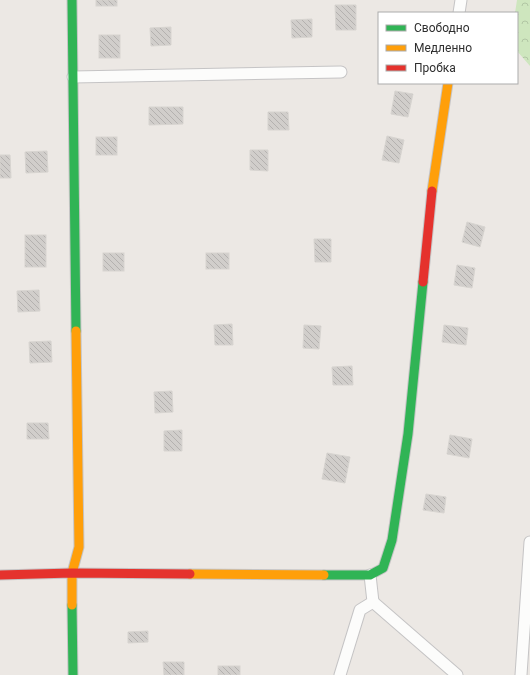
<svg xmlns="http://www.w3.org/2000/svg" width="530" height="675" font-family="Roboto,sans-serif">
<defs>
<pattern id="forest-crowns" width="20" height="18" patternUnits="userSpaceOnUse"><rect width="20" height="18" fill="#cee6be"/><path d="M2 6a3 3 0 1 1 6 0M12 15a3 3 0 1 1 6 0" fill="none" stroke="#b1c6a4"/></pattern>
<pattern id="building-back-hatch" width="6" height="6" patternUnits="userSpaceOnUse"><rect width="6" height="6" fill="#d1cecb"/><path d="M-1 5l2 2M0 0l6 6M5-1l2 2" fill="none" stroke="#b4b1af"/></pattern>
</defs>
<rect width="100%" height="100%" fill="#ece8e4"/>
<path fill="url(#forest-crowns)" d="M517,0H530V66L517,51V13H515Z"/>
<g fill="url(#building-back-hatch)" stroke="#d7d4d0">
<rect x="96" y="0" width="21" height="6"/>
<path d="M335,5H356V30H336Z"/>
<path d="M312,19V37L292,38L291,20Z"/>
<path d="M171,27V45L151,46L150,28Z"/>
<rect x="99" y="35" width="21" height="23"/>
<path d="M395,91L413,94L408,117L391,114Z"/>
<path d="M149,107H183V124L149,125Z"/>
<path d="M268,112H288L289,130H268Z"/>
<path d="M387,136L404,140L399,163L382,160Z"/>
<rect x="96" y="137" width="21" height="18"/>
<path d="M250,150H268V171L250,170Z"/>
<path d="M47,151L48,172L26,173L25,152Z"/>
<path d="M0,155H10L11,178H0Z"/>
<path d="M467,222L485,227L480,247L462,242Z"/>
<rect x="25" y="235" width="21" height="32"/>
<path d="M314,239H331V262H315Z"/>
<rect x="103" y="253" width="21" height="18"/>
<rect x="206" y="253" width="23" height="16"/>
<path d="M457,265L475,268L472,288L454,285Z"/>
<path d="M39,290L40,311L18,312L17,291Z"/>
<path d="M232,324L233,345H215L214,325Z"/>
<path d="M304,325L321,326L319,349L303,348Z"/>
<path d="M444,325L468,328L466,345L442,342Z"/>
<path d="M51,341L52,362L30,363L29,342Z"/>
<path d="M352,366L353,385H333L332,367Z"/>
<path d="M172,391L173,412L155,413L154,392Z"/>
<path d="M27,423H48L49,439H27Z"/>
<path d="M182,430V451H164V431Z"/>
<path d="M450,435L472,439L469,458L447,454Z"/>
<path d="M327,453L350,457L345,483L322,479Z"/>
<path d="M426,494L446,497L444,513L423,510Z"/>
<path d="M148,631V642L128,643V632Z"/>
<path d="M163,662H184V675H164Z"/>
<rect x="218" y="666" width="22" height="9"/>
</g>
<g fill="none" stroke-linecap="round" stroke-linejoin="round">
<g stroke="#c5c4c5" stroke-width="13">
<g id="street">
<path d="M459,13L461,0"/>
<path d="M73,77L341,72"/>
<path d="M373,602L457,675"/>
<path d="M340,675L360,610L373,602L370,575"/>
<path d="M521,675L530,542"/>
</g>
</g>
<g stroke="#c5c4c5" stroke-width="11">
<g id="fast">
<path d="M72,0L76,331"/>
<path d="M324,575H370L383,568L392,540L408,434L423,282"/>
<path d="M72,605L73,675"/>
</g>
</g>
<g stroke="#c5c4c5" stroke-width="11">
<g id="slow">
<path d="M432,191L448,83"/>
<path d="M190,574L324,575"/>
<path d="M72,605V573L79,547L76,331"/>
</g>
</g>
<g stroke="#c5c4c5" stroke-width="11">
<g id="jam">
<path d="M423,282L432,191"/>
<path d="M0,575L72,573L190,574"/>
</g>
</g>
<use href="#street" stroke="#fcfcfb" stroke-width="11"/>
<use href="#fast" stroke="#30b455" stroke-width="9"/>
<use href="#slow" stroke="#ff9f0a" stroke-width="9"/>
<use href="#jam" stroke="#e5322d" stroke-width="9"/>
</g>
<rect x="378" y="12" width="140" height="72" fill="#ffffff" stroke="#ababab"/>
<rect x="386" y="25" width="20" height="6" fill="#30b455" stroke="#ababab"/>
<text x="414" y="32" font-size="12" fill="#2e2e2e">Свободно</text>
<rect x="386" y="45" width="20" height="6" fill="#ff9f0a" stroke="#ababab"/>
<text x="414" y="52" font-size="12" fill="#2e2e2e">Медленно</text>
<rect x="386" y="65" width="20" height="6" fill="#e5322d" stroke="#ababab"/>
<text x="414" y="72" font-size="12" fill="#2e2e2e">Пробка</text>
</svg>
